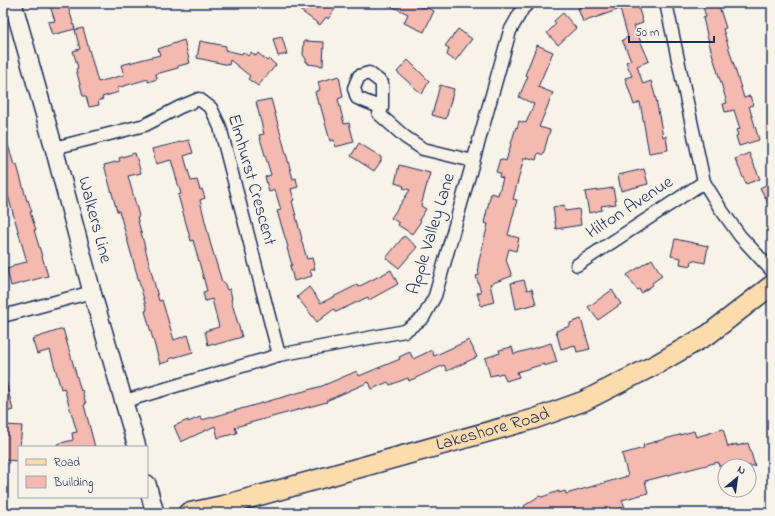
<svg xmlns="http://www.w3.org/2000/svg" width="775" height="516" font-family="'Indie Flower',sans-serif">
<rect width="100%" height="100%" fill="#f7f3e8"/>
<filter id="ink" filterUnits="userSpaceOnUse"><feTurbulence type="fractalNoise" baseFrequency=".025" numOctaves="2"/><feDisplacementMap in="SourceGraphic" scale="8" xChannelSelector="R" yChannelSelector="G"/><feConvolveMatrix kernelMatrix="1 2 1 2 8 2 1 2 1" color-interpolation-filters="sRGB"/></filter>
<g filter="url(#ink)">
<g fill="#f4b9af" stroke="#1b2f5e">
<path d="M49,3H67L75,29L52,35L48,22L55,21Z"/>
<path d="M290,3H327L335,9L328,19L326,17L320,25Z"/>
<path d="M385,3H412L422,8L423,6L434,11L424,32L404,23L408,14Z"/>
<path d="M591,3H635L636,6H638L643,23L634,26L649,61L637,66L643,84L651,81L656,99L663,137L666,136L668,150L649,153L640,102L634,105L625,78L632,76L626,62L631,60L622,40L628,37L620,9L583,22L578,8Z"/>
<path d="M702,3H718L726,28L723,29L744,98L750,96L753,105L749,106L759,140L739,146L736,136L738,135L736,130L740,129L734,110L725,112L723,104L727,103L709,43L703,18L706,17Z"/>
<path d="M563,13L576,28L558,45L547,33L556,24L554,21Z"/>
<path d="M83,28L98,82L124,75L121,65L160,55L158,49L184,40L190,63L178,66V68L156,74L157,79L148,82V79L117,88L119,92L102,97L103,99L98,101L99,105L89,107L86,96H83L76,69L78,68L73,51L80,49L75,30Z"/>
<path d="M458,29L472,39L455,61L447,55L449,48L445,46Z"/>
<path d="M282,37L287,54L278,56L273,39Z"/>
<path d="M200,41L226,46L225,50L242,54L243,52L248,56L251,52L256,56L258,53L267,61L269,59L276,65L258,86L248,79L250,76L230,60L229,65L197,58Z"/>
<path d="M304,41L324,42L323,66L308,64V62H306V59L303,55Z"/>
<path d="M537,45L553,52L538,87L553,93L539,127L550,130L543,155L538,153L536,160L526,157V159L524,158L513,199L517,200L508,235L519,238L516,251L509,249L506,260L512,276L490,284L494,302L481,306L477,293L481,292L476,276L479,275L478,265L488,224L484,223L491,193L498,195L503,178L499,177L500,173L496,172L500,159L506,161L516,127L517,128L519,121L526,123L534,104L519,97L528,76L525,75Z"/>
<path d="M408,60L429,81L422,94L397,72Z"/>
<path d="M339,76L343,97L338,99L344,124L349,123L354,142L335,147L334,140L330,141L320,104H318L315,92L320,90L318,82Z"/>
<path d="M440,85L454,89L446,119L432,115Z"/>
<path d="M271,99L293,179L296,178L298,187L291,189L294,200L292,201L302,239H301L307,259L312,258L315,269L310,270L312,276L294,281L290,266L292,265L287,248L288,247L277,211L281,210L275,190L269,192L265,177L271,175L259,135L264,134L256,102Z"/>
<path d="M3,135H5L14,165H17L27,201L28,200L32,212H30L36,230H34L48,276L11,286L7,269L13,267V265L27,262L4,182L3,183Z"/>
<path d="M189,140L193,153L184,156L191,181L197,180L200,190L202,189L205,198L200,200L210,242L222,282H224L227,290L230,289L232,299L231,300L242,337L214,345L213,343L208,345L205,331L219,327L212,299L205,301L203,292L207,291L193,240L191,241L178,195L181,194L171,160L156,164L152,149Z"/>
<path d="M359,143L381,157V161L374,171L351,156Z"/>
<path d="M135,153L141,173L128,176L139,216L137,217L159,301L162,300L174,340L188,335L193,352L169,359L170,361L160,364L145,311L147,310L122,221L119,211H117L104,165L120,161L119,158Z"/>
<path d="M749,153L760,179L746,184L735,159Z"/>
<path d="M399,165L430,173L421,206L426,209L419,220L421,221L412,234L398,225L399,223L391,218L410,190L403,188L404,186L395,183Z"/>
<path d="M644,169L648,184L621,191L618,175Z"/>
<path d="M772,181V210L760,188Z"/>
<path d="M613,188L616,204L601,206L602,210L589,213L585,192Z"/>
<path d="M564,205L565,211L579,209L581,225L556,229L553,207Z"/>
<path d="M404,236L417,247L399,268L386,258Z"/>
<path d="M675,239L708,246L705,263L692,260L691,266L680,264L681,258L671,256Z"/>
<path d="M652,259L662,276L652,283L653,285L641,293L639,289L637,290L627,275Z"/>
<path d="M391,270L398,284L369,300L368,297L336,312L334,309L317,322L297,297L309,287L321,303L357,285L358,287Z"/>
<path d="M524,280L527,290L532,289L536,304L516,309L511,283Z"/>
<path d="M612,290L621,304L598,320L588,307Z"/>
<path d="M581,319L590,349L577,352L575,345L561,349L556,331L570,326V323Z"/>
<path d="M63,329L81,391L82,390L86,404L84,405L95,447H58L57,444L73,440L72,433L77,432L64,388L61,389L50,350L37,354L32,339Z"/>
<path d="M469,340L477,357L447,371L444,365L409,381L408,378L390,385L388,382L372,389L369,382L326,401L327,402L235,427L237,433L218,438L215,426L181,442L174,426L188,420V422L200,417L202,420L322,386L357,371L359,376L400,359L399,357L410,352L413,359L432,350L434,356Z"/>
<path d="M551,343L557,362L544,366V364L517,372L519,377L506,381L503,373L490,376L485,358L500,353L499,350L512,347L514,354Z"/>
<path d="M6,382L13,410L3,413V383Z"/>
<path d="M5,425L22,426L20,447H19V461L3,460Z"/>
<path d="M723,429L728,447L737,444V446L748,443L755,466H719L718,462L645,481L648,493L622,500L625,507L610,512L526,513L524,506L539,496L542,497L559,491V493L565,491L566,494L628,476L622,454L644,448L643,445L694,431L696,437Z"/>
</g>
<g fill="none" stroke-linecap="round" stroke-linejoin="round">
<g stroke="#1b2f5e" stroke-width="15">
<g id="minor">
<path d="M666,3L704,182L720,208L740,236L772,271"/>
<path d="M382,108L357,98L354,88L359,76L369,73L382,83V108L379,114L405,137L423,149L473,161"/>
<path d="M54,148L145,125L180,107L199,99L211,108L220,127L279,355"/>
<path d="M577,265L704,182"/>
<path d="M3,316L92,292"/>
<path d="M125,401L279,355L405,331L423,318L435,296L510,31L523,8L529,3"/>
</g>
</g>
<g stroke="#1b2f5e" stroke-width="20">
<g id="secondary">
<path d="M13,3L54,148L92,292L137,447"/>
<path d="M147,484L155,513"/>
</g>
</g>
<g stroke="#1b2f5e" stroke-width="22">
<g id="primary">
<path id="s1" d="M188,513L225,505L534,419L584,401L657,364L709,334L772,285"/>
</g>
</g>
<use href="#minor" stroke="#f7f3e8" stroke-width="12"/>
<use href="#secondary" stroke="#f7f3e8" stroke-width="17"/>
<use href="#primary" stroke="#fcdcac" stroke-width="19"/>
</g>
</g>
<g text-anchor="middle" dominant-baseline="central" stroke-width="3.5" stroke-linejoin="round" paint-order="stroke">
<g font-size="18" fill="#1b2f5e" stroke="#f7f3e8">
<text transform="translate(251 180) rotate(74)">Elmhurst Crescent</text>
<text transform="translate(630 208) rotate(-33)">Hilton Avenue</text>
<text transform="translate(94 220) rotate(75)">Walkers Line</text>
<text transform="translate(432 234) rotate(-73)">Apple Valley Lane</text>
<text stroke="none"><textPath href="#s1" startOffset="316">Lakeshore Road</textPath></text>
</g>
</g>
<rect width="775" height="516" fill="none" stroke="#f7f3e8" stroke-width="16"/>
<rect x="8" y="8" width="759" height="500" fill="none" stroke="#1b2f5e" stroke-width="1.5" filter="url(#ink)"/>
<rect x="18" y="446" width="130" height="52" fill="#f7f3e8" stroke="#9fa5b1"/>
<rect x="26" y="459" width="20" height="6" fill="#fcdcac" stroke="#9fa5b1"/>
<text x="54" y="466" font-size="12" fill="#1b2f5e">Road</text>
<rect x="26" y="476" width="20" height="12" fill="#f4b9af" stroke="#9fa5b1"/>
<text x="54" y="486" font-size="12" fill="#1b2f5e">Building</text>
<g transform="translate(737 478) rotate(29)"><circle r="19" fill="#f7f3e8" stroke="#9fa5b1"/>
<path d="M0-3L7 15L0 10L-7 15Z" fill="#1b2f5e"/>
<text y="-6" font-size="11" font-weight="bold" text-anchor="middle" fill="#1b2f5e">N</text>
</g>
<path d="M629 36v6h85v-6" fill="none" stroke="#1b2f5e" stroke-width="2"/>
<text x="635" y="36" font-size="12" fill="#1b2f5e" stroke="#f7f3e8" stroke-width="3" paint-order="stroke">50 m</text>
</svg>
